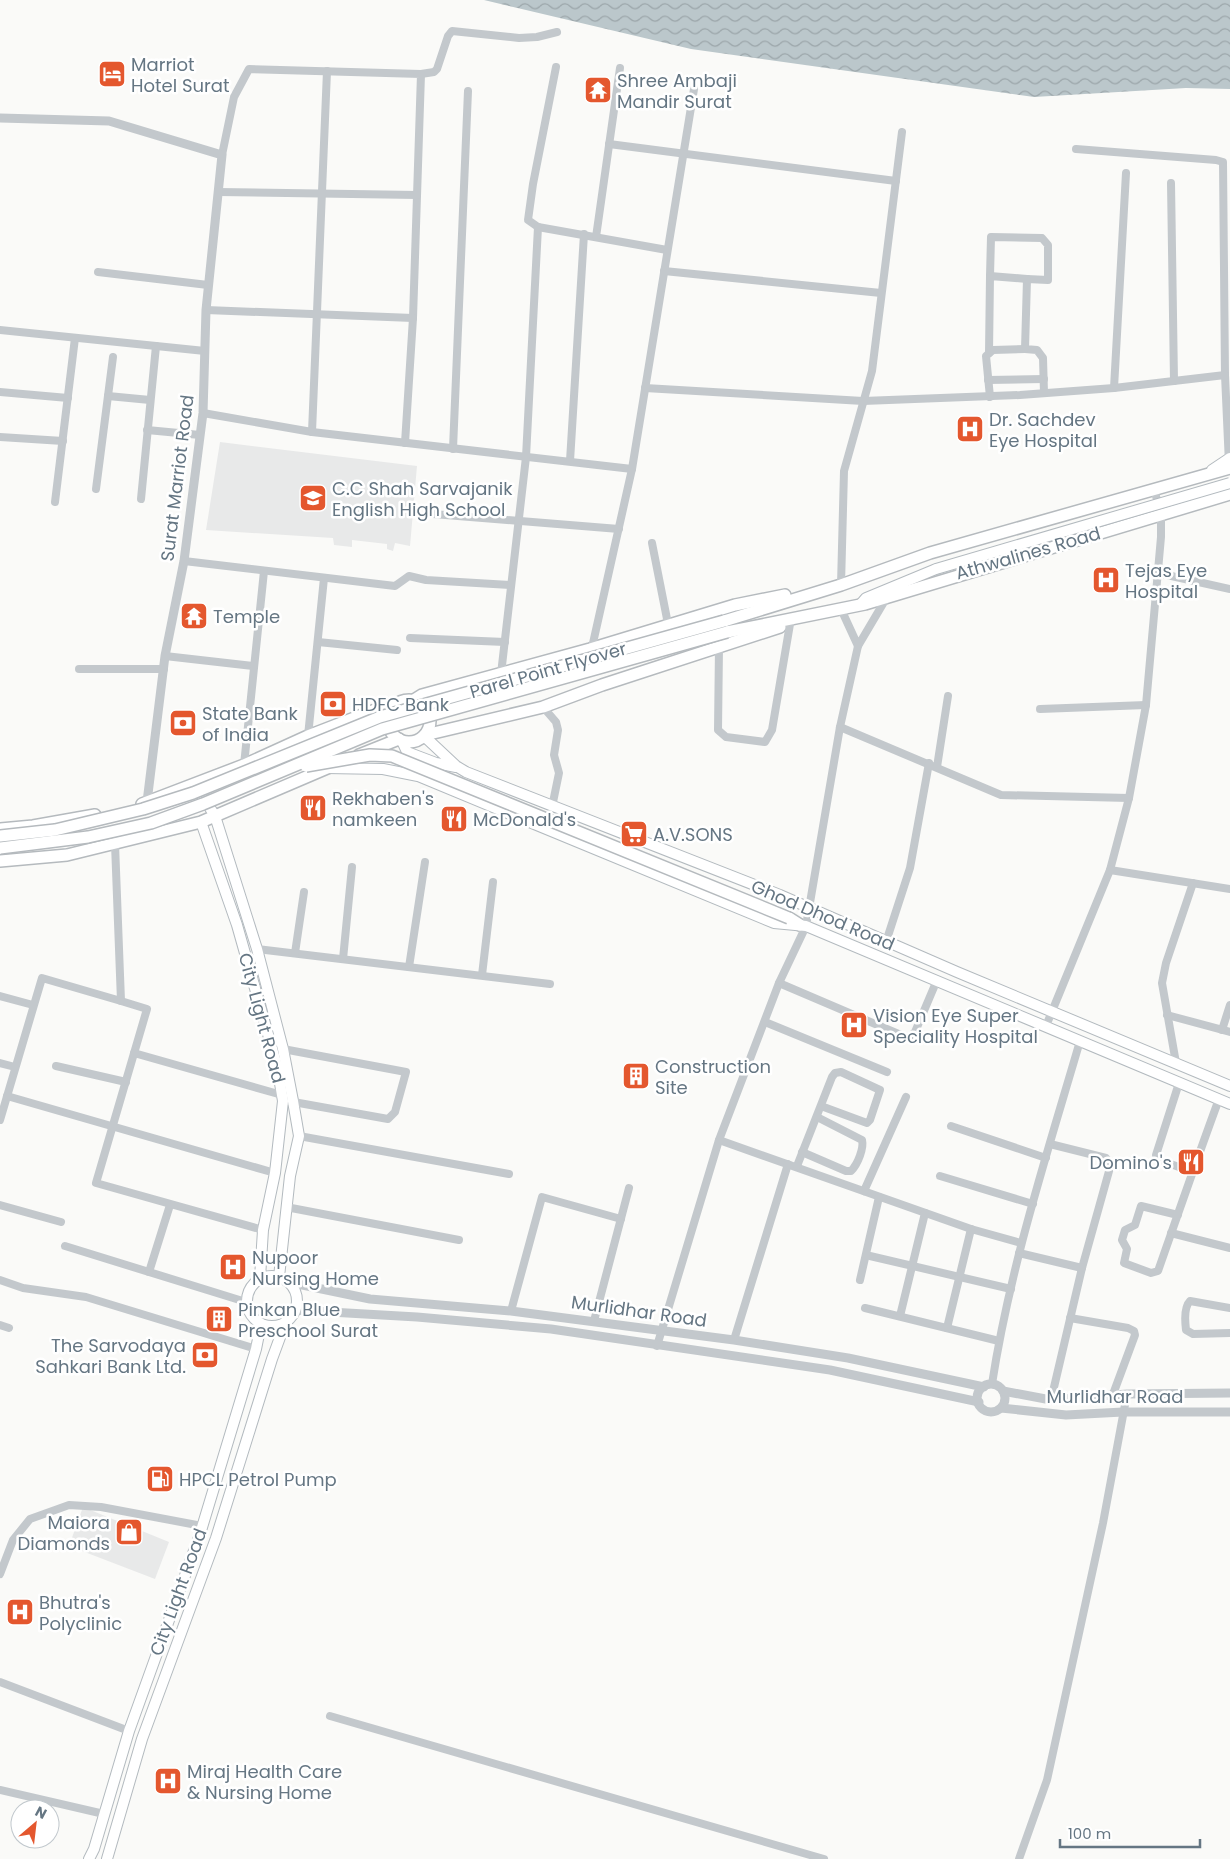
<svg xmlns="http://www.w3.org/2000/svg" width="1230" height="1859" font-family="Poppins,sans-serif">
<defs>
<pattern id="water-waves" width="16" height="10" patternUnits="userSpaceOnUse" patternTransform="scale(1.25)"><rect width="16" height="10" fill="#bbc7cb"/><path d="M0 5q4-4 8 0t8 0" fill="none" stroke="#9ca6aa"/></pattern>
</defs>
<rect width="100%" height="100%" fill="#fafaf8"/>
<g fill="#e8e9e9">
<path d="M220,442L417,466L410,546L395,543L393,551L387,549V544L352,540V547L334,545L333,538L206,530Z"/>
<path d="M83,1507L169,1542L155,1579L69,1546Z"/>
</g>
<path fill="url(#water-waves)" d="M484,0H1230V89L1186,88L1034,97L691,49Z"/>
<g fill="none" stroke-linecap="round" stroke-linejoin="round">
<g stroke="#b3babf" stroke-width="12">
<g id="secondary">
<path d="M1212,470L1230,458"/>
<path d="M860,605L866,598L936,569"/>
<path d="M424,736L456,766L466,772L780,895L957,972L1230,1086"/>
<path d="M402,741L407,752L436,763L456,767"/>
<path d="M300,743L326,768L383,769L418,776L774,923L806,926L1230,1104"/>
<path d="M195,784L215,816L257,949L283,1049L293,1101L299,1136L290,1176L279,1277"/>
<path d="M201,822L237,925L277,1066L283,1101L275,1173L263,1230L260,1278"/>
<circle cx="272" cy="1301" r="25"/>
<path d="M89,1859L94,1849L129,1731L200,1534L256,1349L261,1324"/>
<path d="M107,1859L142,1739L216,1538L272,1359L286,1321"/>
</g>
</g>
<g stroke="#b5babe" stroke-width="14">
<g id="primary">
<path d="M724,621L841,585L930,553L1230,468"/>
<path d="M727,632L865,604L1230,494"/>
<circle cx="409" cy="721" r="21"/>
<path d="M414,700L422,695L590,649L735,605L785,595"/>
<path d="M425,735L543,707L602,685L780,627"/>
<path d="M359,755L399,739"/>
<path d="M142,804L244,765L308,736L383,707L394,706"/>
<path d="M0,829L33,826L95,815"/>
<path d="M0,861L67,855L201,822L339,763"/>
<path d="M789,918L800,925"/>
</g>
</g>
<g stroke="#c3c8cc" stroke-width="8">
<path d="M556,67L533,184L528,220L538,227L667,250"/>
<path d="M421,74L434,72L437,69L448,36L452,31L519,38L537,37L557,32"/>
<path d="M609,144L896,181"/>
<path d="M1076,149L1216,160L1223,162L1225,375L1229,464"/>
<path d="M222,155L234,97L249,69L421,74L413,318L405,443"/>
<path d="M1171,183L1174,381"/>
<path d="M218,192L417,195"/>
<path d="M596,237L620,68"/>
<path d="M664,271L881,293"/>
<path d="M98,272L208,285"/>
<path d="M990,276L991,237L1042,238L1048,245V280L1027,279L1025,349L1037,350L1043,358L1044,393"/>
<path d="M206,310L413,318"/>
<path d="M0,330L205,351"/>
<path d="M989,353L990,276L1027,279"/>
<path d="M988,380L1044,379"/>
<path d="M645,388L863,401L1020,395L1114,388L1225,375"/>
<path d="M1114,388L1126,173"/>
<path d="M0,392L68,398"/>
<path d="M108,396L150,400"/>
<path d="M990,397L986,356L993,350L1025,349"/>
<path d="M203,413L312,432L632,469"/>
<path d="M147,430L200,435"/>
<path d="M312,432L327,71"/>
<path d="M0,437L63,441"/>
<path d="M453,449L468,91"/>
<path d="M570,461L584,234"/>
<path d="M96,489L113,357"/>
<path d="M1154,489L1161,514V537L1146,705L1129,798L1110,870L1230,889"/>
<path d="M141,499L156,346"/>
<path d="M55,502L75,338"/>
<path d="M433,514L619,529"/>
<path d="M652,543L668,624"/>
<path d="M184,561L395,586L409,576L426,580L511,585"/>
<path d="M1158,573L1230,589"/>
<path d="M841,585L844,471L872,371L902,132"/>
<path d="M841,609L858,646L887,597"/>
<path d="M410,638L505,642"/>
<path d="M318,642L397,650"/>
<path d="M719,647L718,730L726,737L765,742L772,730L790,624"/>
<path d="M591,652L632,469L694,89"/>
<path d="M165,656L253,666"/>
<path d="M79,669H164"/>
<path d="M501,674L526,457L538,227"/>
<path d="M543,707L556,722L558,730L554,755L559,773L552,807"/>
<path d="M1040,709L1146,705"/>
<path d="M840,727L1001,795L1129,798"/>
<path d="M308,736L324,578"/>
<path d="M244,765L264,571"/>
<path d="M937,767L948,696"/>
<path d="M886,942L910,868L929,763"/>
<path d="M257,949L550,984"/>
<path d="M295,953L304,892"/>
<path d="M343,959L352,867"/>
<path d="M409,967L425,862"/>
<path d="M482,975L493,882"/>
<path d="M779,983L908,1038L915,1032L937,980"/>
<path d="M0,996L33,1005"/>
<path d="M121,1001L147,1009L96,1183L263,1230"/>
<path d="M1167,1015L1230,1032"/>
<path d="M765,1022L887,1072"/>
<path d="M1046,1026L1110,870"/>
<path d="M1222,1030L1230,1005"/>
<path d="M283,1049L406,1072L395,1112L388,1119L288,1101"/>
<path d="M134,1053L282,1095"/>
<path d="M0,1063L15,1067"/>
<path d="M1176,1063L1162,983L1166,963L1193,883"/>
<path d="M56,1066L126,1082"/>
<path d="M1179,1083L1156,1155L1157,1159L1162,1161L1193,1172"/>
<path d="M7,1096L275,1173"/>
<path d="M0,1120L42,978L121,1001L115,844"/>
<path d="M951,1126L1046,1158"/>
<path d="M299,1136L509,1174"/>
<path d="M719,1140L971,1229L1021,1243"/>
<path d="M1050,1144L1106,1158L1111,1164L1082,1268L1051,1400"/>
<path d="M802,1152L846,1171H851C858,1164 864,1148 862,1140L817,1117"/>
<path d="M797,1166L832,1077L835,1073L841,1072L880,1090L870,1120L867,1123L821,1106"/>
<path d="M940,1176L1033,1204"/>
<path d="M864,1191L906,1097"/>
<path d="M0,1205L61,1222"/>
<path d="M286,1207L459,1240"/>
<path d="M1178,1215L1141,1206L1135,1225L1125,1230L1122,1240L1127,1249L1124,1263L1151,1273L1158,1271C1178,1214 1198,1156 1219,1099"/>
<path d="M1171,1233L1230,1248"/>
<path d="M65,1246L246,1302"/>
<path d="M1019,1253L1082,1268"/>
<path d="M870,1256L1011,1289"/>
<path d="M149,1272L170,1205"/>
<path d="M0,1280L23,1288L86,1297L256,1349"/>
<path d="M860,1280L879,1197"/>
<path d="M865,1308L999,1341"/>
<path d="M1230,1308L1190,1301C1184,1307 1185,1322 1186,1330L1193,1334L1230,1333"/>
<path d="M511,1311L542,1197L621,1219"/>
<path d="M900,1316L925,1213"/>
<path d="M1070,1318L1128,1328L1134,1331L1135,1335L1112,1397"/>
<path d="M594,1321L629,1188"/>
<path d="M0,1325L9,1328"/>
<path d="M947,1328L971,1229"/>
<path d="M734,1340L788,1164"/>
<path d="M657,1346L719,1140L779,983L806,926L840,727L858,646"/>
<path d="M992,1384C1010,1267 1047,1154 1080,1041"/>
<path d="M0,1574L13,1540L30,1519L69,1505L101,1507L202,1526"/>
<path d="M0,1682L129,1731"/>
<path d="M330,1716L824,1859"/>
<path d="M0,1790L104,1814"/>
<path d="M1019,1859L1047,1780L1103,1523L1127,1394"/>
</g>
<g stroke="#c3c8cc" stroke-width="9">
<path d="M0,118L109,121L222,155L206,310L203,413L184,561L165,656L147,802"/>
<path d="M288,1282L370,1299L511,1311L734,1340L848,1358L984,1387"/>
<path d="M295,1310L417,1317L551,1329L830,1370L979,1402"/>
<circle cx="991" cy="1398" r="14"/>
<path d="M1003,1391L1051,1400L1127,1394L1230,1393"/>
<path d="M1001,1408L1066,1415L1123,1412H1230"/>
</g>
<use href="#secondary" stroke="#fff" stroke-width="10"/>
<use href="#primary" stroke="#fff" stroke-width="11"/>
<g stroke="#b3babf" stroke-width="12" stroke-linecap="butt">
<path id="secondary-bridge" d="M936,569L1230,483"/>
</g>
<g stroke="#b5babe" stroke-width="14" stroke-linecap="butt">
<g id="primary-bridge">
<path d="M306,766L370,755L392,756L789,918"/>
<path d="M0,836L55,830L143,809L193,793L380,717L724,621"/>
<path d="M0,848L88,837L151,823L203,804L382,729L727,632"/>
</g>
</g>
<use href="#secondary-bridge" stroke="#fff" stroke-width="10"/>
<use href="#primary-bridge" stroke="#fff" stroke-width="11"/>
</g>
<defs>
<g id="hotel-square" transform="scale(1.4375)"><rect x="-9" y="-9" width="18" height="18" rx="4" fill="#e4572e" stroke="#fff"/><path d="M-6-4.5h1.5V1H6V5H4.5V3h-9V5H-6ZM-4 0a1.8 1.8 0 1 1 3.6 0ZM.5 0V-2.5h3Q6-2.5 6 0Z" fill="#fff"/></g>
<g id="temple-square" transform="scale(1.4375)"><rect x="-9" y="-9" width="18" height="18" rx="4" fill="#e4572e" stroke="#fff"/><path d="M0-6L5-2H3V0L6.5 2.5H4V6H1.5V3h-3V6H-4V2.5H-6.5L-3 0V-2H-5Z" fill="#fff"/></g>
<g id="hospital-square" transform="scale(1.4375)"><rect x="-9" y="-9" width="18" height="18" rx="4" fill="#e4572e" stroke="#fff"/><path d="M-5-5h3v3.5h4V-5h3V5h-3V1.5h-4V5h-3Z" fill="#fff"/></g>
<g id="school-square" transform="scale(1.4375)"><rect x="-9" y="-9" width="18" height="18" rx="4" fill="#e4572e" stroke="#fff"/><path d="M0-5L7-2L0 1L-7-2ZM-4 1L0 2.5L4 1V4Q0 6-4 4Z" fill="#fff"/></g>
<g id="bank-square" transform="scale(1.4375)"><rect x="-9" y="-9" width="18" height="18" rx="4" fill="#e4572e" stroke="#fff"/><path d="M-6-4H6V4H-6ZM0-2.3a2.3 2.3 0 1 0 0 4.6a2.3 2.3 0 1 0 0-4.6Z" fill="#fff"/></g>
<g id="restaurant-square" transform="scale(1.4375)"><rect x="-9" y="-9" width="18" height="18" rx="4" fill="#e4572e" stroke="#fff"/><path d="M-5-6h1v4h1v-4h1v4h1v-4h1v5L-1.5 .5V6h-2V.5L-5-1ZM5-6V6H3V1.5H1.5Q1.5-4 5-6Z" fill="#fff"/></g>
<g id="supermarket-square" transform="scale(1.4375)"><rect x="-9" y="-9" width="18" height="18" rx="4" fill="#e4572e" stroke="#fff"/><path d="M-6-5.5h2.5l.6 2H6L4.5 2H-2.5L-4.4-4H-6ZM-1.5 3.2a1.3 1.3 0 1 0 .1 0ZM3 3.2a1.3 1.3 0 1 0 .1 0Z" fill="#fff"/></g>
<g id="building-square" transform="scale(1.4375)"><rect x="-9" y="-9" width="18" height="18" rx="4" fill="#e4572e" stroke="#fff"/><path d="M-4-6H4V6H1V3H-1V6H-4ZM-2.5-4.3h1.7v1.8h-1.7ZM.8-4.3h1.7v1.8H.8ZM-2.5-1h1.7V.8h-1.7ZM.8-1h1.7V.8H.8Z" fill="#fff"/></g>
<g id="fuel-square" transform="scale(1.4375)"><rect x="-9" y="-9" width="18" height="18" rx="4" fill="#e4572e" stroke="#fff"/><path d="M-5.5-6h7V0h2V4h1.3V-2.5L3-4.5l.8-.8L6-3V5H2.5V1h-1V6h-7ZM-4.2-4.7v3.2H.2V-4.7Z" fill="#fff"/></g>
<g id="shop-square" transform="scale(1.4375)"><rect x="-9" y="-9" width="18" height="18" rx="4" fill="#e4572e" stroke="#fff"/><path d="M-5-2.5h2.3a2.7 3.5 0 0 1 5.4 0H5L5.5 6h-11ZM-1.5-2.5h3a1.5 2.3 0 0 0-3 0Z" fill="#fff"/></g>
</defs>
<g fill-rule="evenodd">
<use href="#hotel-square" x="112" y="74"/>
<use href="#temple-square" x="598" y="90"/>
<use href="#hospital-square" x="970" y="429"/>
<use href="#school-square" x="313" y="498"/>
<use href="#hospital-square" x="1106" y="580"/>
<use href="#temple-square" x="194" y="616"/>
<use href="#bank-square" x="333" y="704"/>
<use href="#bank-square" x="183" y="723"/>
<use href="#restaurant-square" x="313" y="808"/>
<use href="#restaurant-square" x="454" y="819"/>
<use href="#supermarket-square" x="634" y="834"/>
<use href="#hospital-square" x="854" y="1025"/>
<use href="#building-square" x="636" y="1076"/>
<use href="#restaurant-square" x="1191" y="1162"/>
<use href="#hospital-square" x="233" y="1267"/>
<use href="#building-square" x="219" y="1319"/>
<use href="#bank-square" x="205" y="1355"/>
<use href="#fuel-square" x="160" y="1479"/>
<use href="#shop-square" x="129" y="1532"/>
<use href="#hospital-square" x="20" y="1612"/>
<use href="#hospital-square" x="168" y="1781"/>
</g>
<g text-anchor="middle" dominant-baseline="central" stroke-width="5" stroke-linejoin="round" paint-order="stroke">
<g font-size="18" fill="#657683" stroke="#fff" text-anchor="start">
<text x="131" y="64">Marriot<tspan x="131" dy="21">Hotel Surat</tspan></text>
<text x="617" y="80">Shree Ambaji<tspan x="617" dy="21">Mandir Surat</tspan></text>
<text x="989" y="419">Dr. Sachdev<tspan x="989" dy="21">Eye Hospital</tspan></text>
<text x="332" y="488">C.C Shah Sarvajanik<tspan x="332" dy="21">English High School</tspan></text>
<text x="1125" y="570">Tejas Eye<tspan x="1125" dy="21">Hospital</tspan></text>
<text x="213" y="616">Temple</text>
<text x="352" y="704">HDFC Bank</text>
<text x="202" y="713">State Bank<tspan x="202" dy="21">of India</tspan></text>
<text x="332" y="798">Rekhaben's<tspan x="332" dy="21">namkeen</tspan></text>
<text x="473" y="819">McDonald's</text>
<text x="653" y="834">A.V.SONS</text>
<text x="873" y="1015">Vision Eye Super<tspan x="873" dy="21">Speciality Hospital</tspan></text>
<text x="655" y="1066">Construction<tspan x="655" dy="21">Site</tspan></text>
<text x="1172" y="1162" text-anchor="end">Domino's</text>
<text x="252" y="1257">Nupoor<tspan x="252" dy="21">Nursing Home</tspan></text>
<text x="238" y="1309">Pinkan Blue<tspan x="238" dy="21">Preschool Surat</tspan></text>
<text x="186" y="1345" text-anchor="end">The Sarvodaya<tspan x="186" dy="21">Sahkari Bank Ltd.</tspan></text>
<text x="179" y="1479">HPCL Petrol Pump</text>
<text x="110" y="1522" text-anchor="end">Maiora<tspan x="110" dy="21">Diamonds</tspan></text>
<text x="39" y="1602">Bhutra's<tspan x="39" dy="21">Polyclinic</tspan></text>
<text x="187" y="1771">Miraj Health Care<tspan x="187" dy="21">&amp; Nursing Home</tspan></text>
</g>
<g font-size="18" fill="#657683" stroke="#fff">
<text transform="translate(177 478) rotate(-83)">Surat Marriot Road</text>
<text transform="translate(1028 553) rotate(-16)">Athwalines Road</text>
<text transform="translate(548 670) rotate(-16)">Parel Point Flyover</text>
<text transform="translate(823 915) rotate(23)">Ghod Dhod Road</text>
<text transform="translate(262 1018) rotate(75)">City Light Road</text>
<text transform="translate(639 1311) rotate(8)">Murlidhar Road</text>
<text x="1115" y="1396">Murlidhar Road</text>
<text transform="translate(178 1592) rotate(-70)">City Light Road</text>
</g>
</g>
<g transform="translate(35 1824) rotate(28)"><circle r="24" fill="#ffffff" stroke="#c1c8cd"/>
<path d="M0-4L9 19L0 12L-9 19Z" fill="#e4572e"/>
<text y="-8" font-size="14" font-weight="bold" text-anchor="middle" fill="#657683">N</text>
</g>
<path d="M1060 1839v8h140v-8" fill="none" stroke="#657683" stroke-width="2.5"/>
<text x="1068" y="1839" font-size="15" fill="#657683" stroke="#ffffff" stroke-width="4" paint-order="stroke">100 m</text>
</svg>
